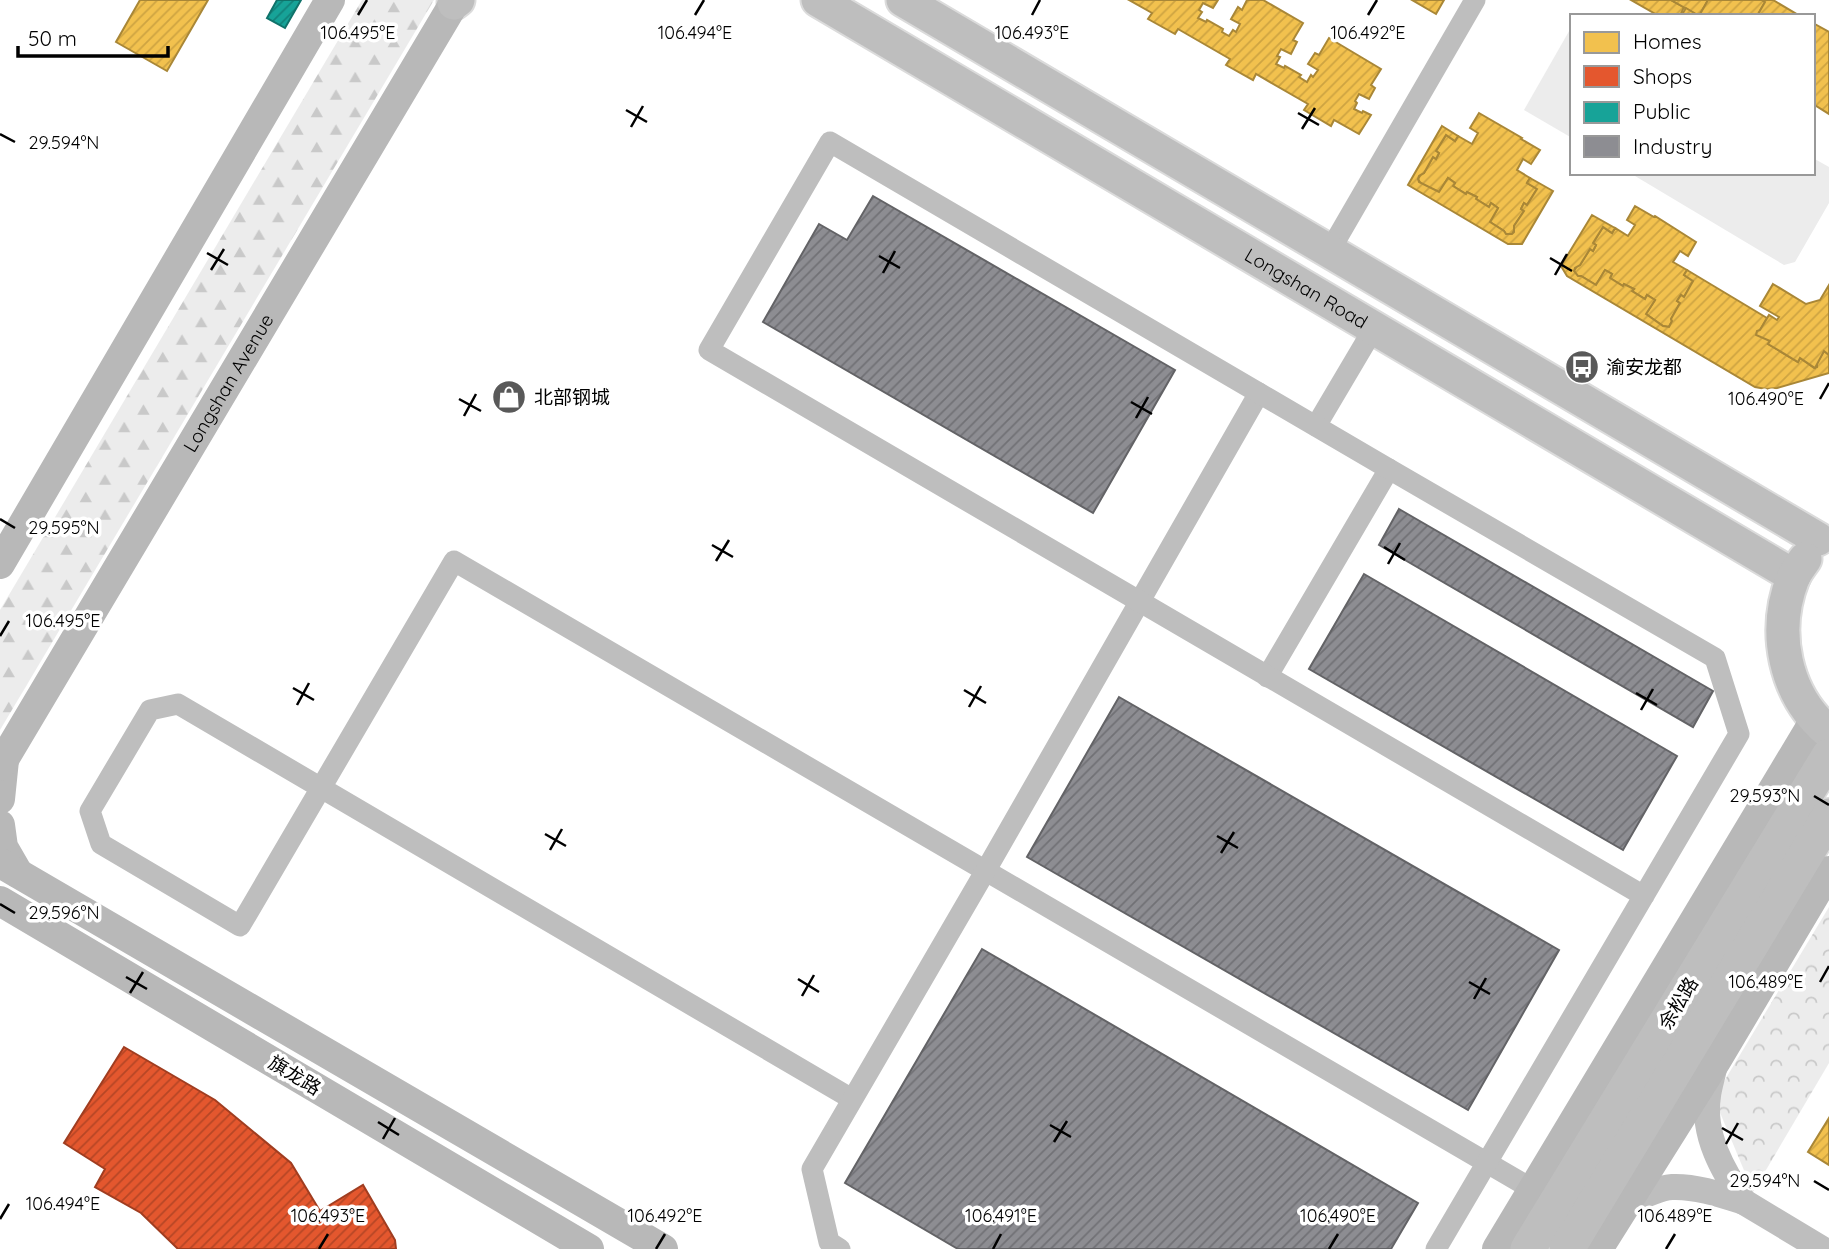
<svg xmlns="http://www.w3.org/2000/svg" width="1829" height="1249" font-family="Quicksand,'Noto Sans SC',sans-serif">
<defs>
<pattern id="forest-firs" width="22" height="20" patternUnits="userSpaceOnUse" patternTransform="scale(1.75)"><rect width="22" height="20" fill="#ececec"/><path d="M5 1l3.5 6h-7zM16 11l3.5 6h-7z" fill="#c9c9c9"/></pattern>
<pattern id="park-crowns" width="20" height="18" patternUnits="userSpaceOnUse" patternTransform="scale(1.75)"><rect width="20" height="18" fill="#ececec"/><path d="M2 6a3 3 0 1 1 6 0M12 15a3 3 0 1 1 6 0" fill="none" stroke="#c9c9c9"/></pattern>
<pattern id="homes-hatch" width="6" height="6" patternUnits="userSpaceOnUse" patternTransform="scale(1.75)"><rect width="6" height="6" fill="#f2c14e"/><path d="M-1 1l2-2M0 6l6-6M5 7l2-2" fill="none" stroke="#cea442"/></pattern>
<pattern id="shops-hatch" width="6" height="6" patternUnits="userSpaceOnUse" patternTransform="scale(1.75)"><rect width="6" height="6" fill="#e4572e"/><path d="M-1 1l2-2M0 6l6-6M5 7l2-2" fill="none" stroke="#b64625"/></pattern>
<pattern id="public-hatch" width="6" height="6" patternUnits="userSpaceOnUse" patternTransform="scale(1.75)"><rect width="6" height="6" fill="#17a398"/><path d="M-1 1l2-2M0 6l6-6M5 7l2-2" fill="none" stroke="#12827a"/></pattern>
<pattern id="industry-hatch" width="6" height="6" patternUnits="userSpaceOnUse" patternTransform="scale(1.75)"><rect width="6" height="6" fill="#8d8d92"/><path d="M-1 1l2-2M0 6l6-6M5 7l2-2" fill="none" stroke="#717175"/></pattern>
</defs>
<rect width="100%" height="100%" fill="#fff"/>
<g fill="#ececec">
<path d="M1572,26V138L1524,110Z"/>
<path d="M1813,158L1829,167V203L1795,262L1784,265L1630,173H1813Z"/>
</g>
<path fill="url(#forest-firs)" d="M362,0H434L0,730V610Z"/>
<path fill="url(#park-crowns)" d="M1829,907V1063L1753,1192L1714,1098Z"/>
<g fill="url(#homes-hatch)" stroke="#a98737" stroke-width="2">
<path d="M140,0H208L167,71L116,42Z"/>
<path d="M1129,0H1218L1213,8L1203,3L1199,10L1202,12L1198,18L1206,22L1207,20L1223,29L1222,32L1229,36L1233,30L1236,32L1240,24L1231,19L1238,7L1242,10L1247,0H1263L1303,23L1293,40L1297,42L1291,54L1281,49L1277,56L1280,57L1276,64L1284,68L1285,66L1301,75L1299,77L1307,82L1311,75L1313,77L1318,70L1308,64L1315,53L1319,55L1329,38L1381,69L1371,85L1375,88L1369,99L1359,94L1355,101L1357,103L1354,109L1362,113L1363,111L1371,115L1359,134L1334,120L1331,126L1304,110L1308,104L1256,74L1253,80L1226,65L1230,59L1178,29L1175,34L1148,19L1152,13Z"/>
<path d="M1412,0H1444L1436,14Z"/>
<path d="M1631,0H1671L1684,7L1680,16H1659Z"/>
<path d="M1671,0H1708L1699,16Z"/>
<path d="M1708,0H1762L1765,2L1757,16H1699Z"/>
<path d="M1762,0H1773L1800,16H1757L1765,2Z"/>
<path d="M1686,8L1699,16H1681Z"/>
<path d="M1813,23L1829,32V114L1813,104Z"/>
<path d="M1479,113L1522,138L1521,139L1540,150L1531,164L1523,159L1517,170L1530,178L1527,183L1537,189L1527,205L1524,203L1521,209L1524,211L1514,226L1515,229L1512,234H1506L1504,231L1490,222L1498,208L1491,203L1489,207L1476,199L1477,197L1467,192L1466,194L1453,186L1455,183L1448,178L1439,192L1421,184L1418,179L1421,174L1424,173L1433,157L1436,159L1439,153L1436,151L1446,135L1455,141L1458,136L1472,144L1478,133L1470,128Z"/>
<path d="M1442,126L1458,136L1455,141L1446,135L1436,151L1439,153L1436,159L1433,157L1424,173L1419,176L1418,179L1419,182L1439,192L1448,178L1455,183L1453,186L1466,194L1467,192L1477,197L1476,199L1489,207L1491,203L1498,208L1490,222L1504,231L1506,234H1512L1514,232V226L1524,211L1521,209L1524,203L1527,205L1537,189L1527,183L1530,178L1553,191L1522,244H1508L1408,185Z"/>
<path d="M1635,206L1654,217L1655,216L1696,242L1688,256L1680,251L1673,262L1687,270L1684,275L1693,281L1684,297L1681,295L1677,301L1680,303L1671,319L1672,321L1669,327L1663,326L1646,314L1655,300L1647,295L1645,299L1632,291L1634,289L1624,284L1623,286L1610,278L1612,274L1605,270L1596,285L1581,276H1578L1574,271L1577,266L1580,265L1590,249L1593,251L1596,245L1593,243L1603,227L1612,233L1615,228L1628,236L1635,225L1627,220Z"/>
<path d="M1592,215L1615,228L1612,233L1603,227L1593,243L1596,245L1593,251L1590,249L1580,265L1575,268L1574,271L1578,276H1581L1596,285L1605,270L1612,274L1610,278L1623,286L1624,284L1634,289L1632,291L1645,299L1647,295L1655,300L1646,314L1663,326L1669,327L1672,321L1671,319L1680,303L1677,301L1681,295L1684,297L1693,281L1684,275L1687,270L1767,318L1760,330L1762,336L1770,341L1768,344L1798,362L1800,358L1814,368L1817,367V363L1824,351L1829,355V373L1777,388L1766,389L1755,387L1567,276L1561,266Z"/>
<path d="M1773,284L1806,304L1820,300L1829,285V355L1824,351L1815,368L1800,358L1798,362L1768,344L1770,341L1756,335L1757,331L1760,330L1769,315L1777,320L1779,317L1760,306Z"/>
<path d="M1829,1118V1165L1808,1152Z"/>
</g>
<path fill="url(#shops-hatch)" stroke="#a03d20" stroke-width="2" d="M124,1047L215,1100L291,1163L320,1211L363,1185L395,1240L396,1249H178L141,1213L95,1187L105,1169L64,1143Z"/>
<path fill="url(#public-hatch)" stroke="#10726a" stroke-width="2" d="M277,0H301L285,28L267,18Z"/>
<g fill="url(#industry-hatch)" stroke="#636366" stroke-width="2">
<path d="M873,196L1175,370L1093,513L763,322L819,224L847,240Z"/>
<path d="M1399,509L1713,691L1693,727L1379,545Z"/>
<path d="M1364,574L1677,756L1623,850L1309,669Z"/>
<path d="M1119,697L1559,950L1468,1110L1027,857Z"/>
<path d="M982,949L1418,1203L1391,1249H958L845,1183Z"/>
</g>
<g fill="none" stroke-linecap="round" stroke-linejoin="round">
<g stroke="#dbdbdb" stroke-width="37">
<g id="primary">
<path id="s2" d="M818,0L1794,576"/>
<path d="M903,0L1818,539"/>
<path d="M454,3L458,0"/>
<path d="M1805,559C1801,565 1796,571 1793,578C1772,631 1784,695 1829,732"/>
</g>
</g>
<g stroke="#dbdbdb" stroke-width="38">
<g id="trunk">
<path d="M1528,1249L1829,756"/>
<path d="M1567,1249L1829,816"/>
</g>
</g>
<g stroke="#bebebe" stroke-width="21">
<path d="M1329,252L1475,0"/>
<path d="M1316,426L1374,328"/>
<path d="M1267,677L1389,469"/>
<path d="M852,1099L178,704L150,710L90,811L101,844L240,926L454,561L1532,1189"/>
<path d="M840,1249L829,1242L812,1169L986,870L1259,393"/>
<path d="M1436,1249L1739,734L1715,658L1389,469L830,142L709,350L1644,896"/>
</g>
<g stroke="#bebebe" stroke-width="26">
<path d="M1744,1202L1822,1249"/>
<path d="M1625,1205C1639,1198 1656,1188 1672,1187C1696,1186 1722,1195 1744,1202C1723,1171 1702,1135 1708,1096C1709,1087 1712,1078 1714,1069"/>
</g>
<g stroke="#b8b8b8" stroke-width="30">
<path d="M0,564L330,0"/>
<path d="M0,762L4,760L0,799"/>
<path id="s1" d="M0,766L456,0"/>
<path d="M0,825L3,847L18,873"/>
<path d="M0,863L663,1249"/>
<path d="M0,901L589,1249"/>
<path d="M1497,1249L1815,720"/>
<path d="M1598,1249L1716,1061L1829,871"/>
</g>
<use href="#primary" stroke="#bebebe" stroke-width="33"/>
<use href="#trunk" stroke="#bebebe" stroke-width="35"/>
</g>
<path fill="none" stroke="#000" stroke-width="2.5" d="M358,15L367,0M695,15L704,0M1032,15L1040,0M1368,15L1377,0M626,110L647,122M1298,113L1319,125M631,127L643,106M1302,129L1315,108M0,134L15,142M207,253L228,265M879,256L900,268M1550,258L1572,271M211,270L224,249M883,273L895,251M1555,275L1567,254M459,399L481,411M1820,399L1829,383M1131,402L1152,414M464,416L476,394M1136,418L1148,397M0,519L15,528M712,545L733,557M1384,547L1405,560M716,561L729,540M1388,564L1400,543M0,636L9,621M293,688L314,700M964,690L986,703M1636,693L1657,705M297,705L309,683M969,707L981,686M1641,710L1653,689M1814,796L1829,805M545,834L566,846M1217,836L1238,848M550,850L562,829M1221,853L1234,832M0,904L15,913M126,977L147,989M798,979L819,992M1469,982L1490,994M1820,982L1829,966M130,993L143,972M802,996L814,975M1474,999L1486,978M378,1122L399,1135M1050,1125L1071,1137M1722,1128L1743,1140M383,1139L395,1118M1054,1142L1067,1121M1726,1144L1738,1123M1814,1181L1829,1190M0,1219L9,1204M319,1249L328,1234M656,1249L665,1234M993,1249L1001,1234M1329,1249L1338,1234M1666,1249L1675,1234"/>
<defs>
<g id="bus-disc" transform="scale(1.75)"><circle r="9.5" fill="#595959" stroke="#fff"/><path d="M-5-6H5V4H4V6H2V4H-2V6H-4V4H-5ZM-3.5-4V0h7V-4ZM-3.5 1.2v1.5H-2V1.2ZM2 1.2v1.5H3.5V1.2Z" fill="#fff"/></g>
<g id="shop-disc" transform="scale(1.75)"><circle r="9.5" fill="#595959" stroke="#fff"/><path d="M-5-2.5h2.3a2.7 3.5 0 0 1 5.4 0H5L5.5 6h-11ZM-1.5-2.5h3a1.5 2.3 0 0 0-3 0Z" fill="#fff"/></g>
</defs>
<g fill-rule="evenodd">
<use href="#bus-disc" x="1582" y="367"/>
<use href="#shop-disc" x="509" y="397"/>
</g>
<g text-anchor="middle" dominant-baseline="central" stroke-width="7" stroke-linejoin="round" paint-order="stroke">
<g font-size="19" fill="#000" stroke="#fff">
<text stroke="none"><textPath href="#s2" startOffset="567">Longshan Road</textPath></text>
<text stroke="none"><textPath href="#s1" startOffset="446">Longshan Avenue</textPath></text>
<text transform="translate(1678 1003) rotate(-59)">余松路</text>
<text transform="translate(295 1075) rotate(31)">旗龙路</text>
</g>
<g font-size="19" fill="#000" stroke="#fff" text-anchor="start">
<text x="1606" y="367">渝安龙都</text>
<text x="534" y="397">北部钢城</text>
</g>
</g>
<g font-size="18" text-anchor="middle" fill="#000" stroke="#fff" stroke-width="7" stroke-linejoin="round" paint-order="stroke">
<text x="358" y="39">106.495°E</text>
<text x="695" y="39">106.494°E</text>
<text x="1032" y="39">106.493°E</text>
<text x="1368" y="39">106.492°E</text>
<text x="64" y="149">29.594°N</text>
<text x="1766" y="405">106.490°E</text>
<text x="64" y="534">29.595°N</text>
<text x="63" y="627">106.495°E</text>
<text x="1765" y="802">29.593°N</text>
<text x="64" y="919">29.596°N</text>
<text x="1766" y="988">106.489°E</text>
<text x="1765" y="1187">29.594°N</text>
<text x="63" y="1210">106.494°E</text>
<text x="328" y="1222">106.493°E</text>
<text x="665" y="1222">106.492°E</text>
<text x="1001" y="1222">106.491°E</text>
<text x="1338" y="1222">106.490°E</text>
<text x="1675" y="1222">106.489°E</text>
</g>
<rect x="1570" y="14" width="245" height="161" fill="#ffffff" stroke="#999999" stroke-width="2"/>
<rect x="1584" y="32" width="35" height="21" fill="#f2c14e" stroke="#999999" stroke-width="2"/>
<text x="1633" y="49" font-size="21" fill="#000000">Homes</text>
<rect x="1584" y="66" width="35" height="21" fill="#e4572e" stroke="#999999" stroke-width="2"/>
<text x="1633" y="84" font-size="21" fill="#000000">Shops</text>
<rect x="1584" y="102" width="35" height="21" fill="#17a398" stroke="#999999" stroke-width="2"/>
<text x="1633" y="119" font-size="21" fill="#000000">Public</text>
<rect x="1584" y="136" width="35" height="21" fill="#8d8d92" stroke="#999999" stroke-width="2"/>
<text x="1633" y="154" font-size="21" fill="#000000">Industry</text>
<path d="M18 46v10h150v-10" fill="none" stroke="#000000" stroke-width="3.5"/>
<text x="28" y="46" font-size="21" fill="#000000" stroke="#ffffff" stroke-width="5" paint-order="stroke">50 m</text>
</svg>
